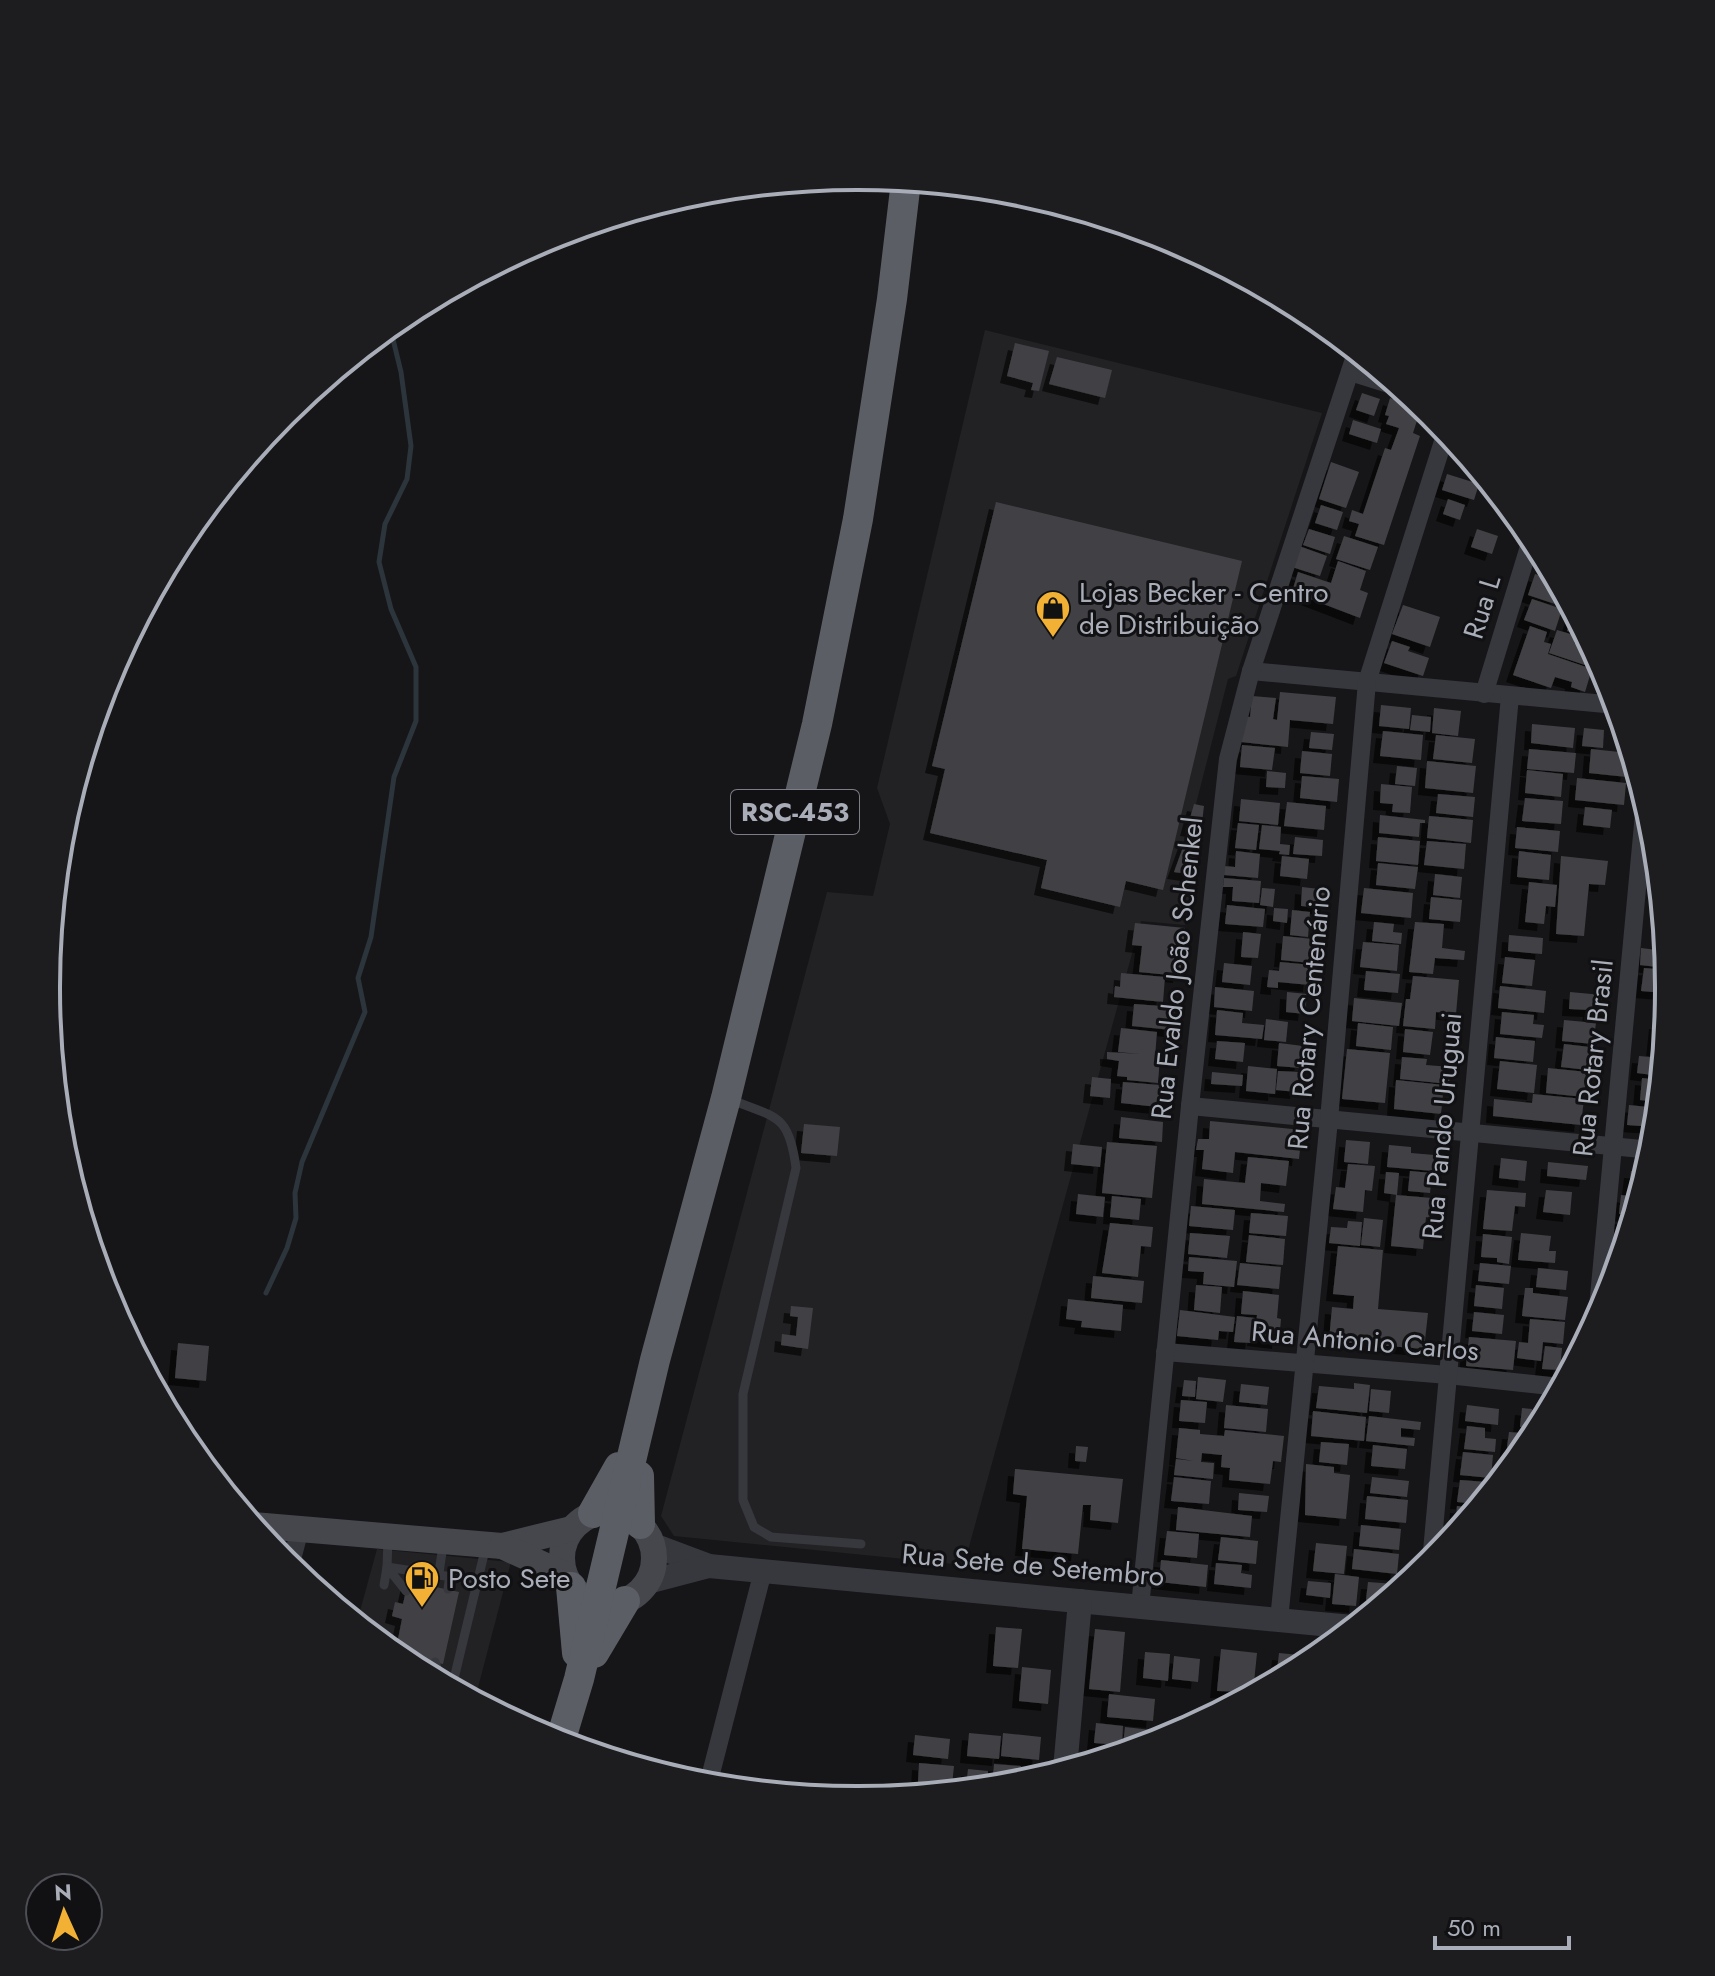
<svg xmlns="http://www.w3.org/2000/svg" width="1715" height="1976" font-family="Jost,sans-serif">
<defs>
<filter id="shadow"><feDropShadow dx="-7" dy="7" stdDeviation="0" flood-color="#0009"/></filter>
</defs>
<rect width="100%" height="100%" fill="#161618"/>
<g fill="#222225">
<path d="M985,330L1322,413L1236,676L1228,679L1196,804L1175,871L1192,876L1185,925L1141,921L964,1565L674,1536L661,1516L827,892L873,896L890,824L877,788Z"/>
<path d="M377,1549L511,1562L475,1699L421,1670L415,1658L395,1653L357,1622Z"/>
</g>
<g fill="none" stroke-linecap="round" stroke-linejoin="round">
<path stroke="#2c353c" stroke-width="5" d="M266,1293L287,1248L296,1218L295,1193L302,1162L365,1012L358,978L371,937L394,777L416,721V667L391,609L379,562L385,524L407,479L411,446L401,372L390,327"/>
</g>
<g fill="#404145" filter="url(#shadow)">
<path d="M1015,343L1049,351L1039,391L1031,390L1033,383L1007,376Z"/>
<path d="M1057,357L1112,370L1105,398L1049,384Z"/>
<path d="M1362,393L1380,399L1374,416L1356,410Z"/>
<path d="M1390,398L1421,408L1413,433L1420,436L1384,545L1355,536L1359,524L1349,521L1352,510L1363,514L1385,448L1391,450L1399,428L1386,424L1389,416L1385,415Z"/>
<path d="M1353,420L1381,429L1377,443L1349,434Z"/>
<path d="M1331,462L1359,472L1346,508L1319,499Z"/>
<path d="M1447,474L1479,484L1474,500L1442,490Z"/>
<path d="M1448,499L1465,505L1460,520L1443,514Z"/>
<path d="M996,502L1242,561L1163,890L1126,881L1120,907L1041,888L1047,860L930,833L945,769L932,766Z"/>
<path d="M1321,505L1343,512L1337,530L1315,523Z"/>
<path d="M1309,529L1335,537L1330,554L1303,545Z"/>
<path d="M1477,529L1498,536L1492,554L1471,547Z"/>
<path d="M1344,536L1378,547L1370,570L1336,559Z"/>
<path d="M1299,546L1327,556L1320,576L1292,567Z"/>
<path d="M1338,561L1366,571L1360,590L1368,593L1360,618L1292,592L1298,572L1331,583Z"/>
<path d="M1535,574L1555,580L1560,589L1555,604L1528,595Z"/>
<path d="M1532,599L1562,609L1555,631L1524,620Z"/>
<path d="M1403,605L1440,617L1430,647L1392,634Z"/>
<path d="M1573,613L1586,637L1567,631Z"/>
<path d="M1530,626L1547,632L1544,642L1551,644L1548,654L1592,669L1585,692L1571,687L1572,682L1555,677L1551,688L1513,675Z"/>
<path d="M1557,630L1577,636L1574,643L1592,650L1595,655L1591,667L1549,653Z"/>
<path d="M1392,641L1410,647L1408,651L1429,658L1423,676L1384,663Z"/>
<path d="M1280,692L1336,697L1333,724L1290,720L1288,747L1241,742L1243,716L1250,717L1252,696L1276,698L1273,719L1277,720Z"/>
<path d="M1381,705L1411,708L1409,729L1379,726Z"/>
<path d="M1434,708L1461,711L1458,736L1432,733Z"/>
<path d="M1412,715L1431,717L1430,732L1410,730Z"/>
<path d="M1532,724L1575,728L1573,748L1531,743Z"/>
<path d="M1584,728L1604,730L1603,748L1582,746Z"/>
<path d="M1383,731L1423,735L1421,760L1380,756Z"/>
<path d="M1311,732L1334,734L1332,750L1309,748Z"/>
<path d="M1436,735L1475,739L1472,763L1433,759Z"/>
<path d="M1242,745L1275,748L1272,770L1240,767Z"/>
<path d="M1529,749L1576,753L1574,773L1527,769Z"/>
<path d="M1591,749L1629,753L1627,777L1589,773Z"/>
<path d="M1302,751L1332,754L1330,776L1300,773Z"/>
<path d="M1427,761L1476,766L1473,793L1425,788Z"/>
<path d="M1397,766L1417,768L1415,786L1395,784Z"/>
<path d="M1527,770L1563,774L1561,797L1525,793Z"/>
<path d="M1267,771L1286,773L1285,788L1266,787Z"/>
<path d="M1302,776L1339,779L1337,802L1300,798Z"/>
<path d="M1577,778L1626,783L1624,805L1575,800Z"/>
<path d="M1381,784L1412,787L1410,813L1392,812L1393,804L1380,803Z"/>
<path d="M1438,794L1475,797L1473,817L1436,813Z"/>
<path d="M1525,798L1563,801L1561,824L1522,821Z"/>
<path d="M1241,799L1280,803L1278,825L1239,821Z"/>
<path d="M1287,802L1326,806L1324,830L1284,826Z"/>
<path d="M1194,804L1204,806L1201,831L1187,829Z"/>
<path d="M1585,807L1612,810L1610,828L1583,825Z"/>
<path d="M1380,815L1425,820V823H1420L1419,837L1379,833Z"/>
<path d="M1429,816L1473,820L1471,843L1427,838Z"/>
<path d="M1238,823L1259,825L1256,850L1235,848Z"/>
<path d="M1262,825L1281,827L1280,844L1290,845L1289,855L1279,854L1280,851L1259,849Z"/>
<path d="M1517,827L1560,831L1558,852L1515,848Z"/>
<path d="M1187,836L1199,838L1195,875L1174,872Z"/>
<path d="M1295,837L1323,840L1322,856L1293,854Z"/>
<path d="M1378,837L1420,841L1418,865L1376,861Z"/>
<path d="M1427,841L1466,844L1464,869L1424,865Z"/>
<path d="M1236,851L1260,854L1258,878L1224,875V866L1235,867Z"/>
<path d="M1519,851L1551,855L1549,880L1517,877Z"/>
<path d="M1282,856L1309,859L1307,879L1280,876Z"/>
<path d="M1561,856L1608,861L1605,885L1589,884L1584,936L1556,934Z"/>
<path d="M1378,863L1418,867L1415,889L1376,885Z"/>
<path d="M1435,874L1462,877L1460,898L1433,895Z"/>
<path d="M1224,878L1261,881L1259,903L1232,901L1233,887H1223Z"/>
<path d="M1529,882L1557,885L1555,907L1546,906L1544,924L1525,922Z"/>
<path d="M1302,887L1328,890L1327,908L1301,906Z"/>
<path d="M1262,888L1275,889L1273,907L1260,905Z"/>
<path d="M1364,888L1413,893L1411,918L1361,913Z"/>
<path d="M1431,897L1462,900L1460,922L1429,919Z"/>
<path d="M1227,905L1265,909L1263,927L1225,924Z"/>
<path d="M1274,908L1288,909L1287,923L1273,921Z"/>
<path d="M1292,910L1310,912L1308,937L1290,935Z"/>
<path d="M1374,922L1394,924L1393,932L1402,933L1401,944L1372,941Z"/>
<path d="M1415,922L1444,924L1442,948L1465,951L1464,960L1435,958L1433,974L1409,972Z"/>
<path d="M1135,923L1185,928L1180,976L1139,972L1142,946L1132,945Z"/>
<path d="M1243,932L1261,934L1258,958L1241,957Z"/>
<path d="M1509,935L1543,938L1542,954L1508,951Z"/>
<path d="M1283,936L1313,939L1311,963L1281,960Z"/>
<path d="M1363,942L1399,945L1397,971L1360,967Z"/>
<path d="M1641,948L1665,951L1667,968L1640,965Z"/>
<path d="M1505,957L1535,960L1532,986L1502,983Z"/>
<path d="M1280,962L1312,965L1310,985L1278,982V988L1267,987L1269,970L1279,971Z"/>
<path d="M1224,963L1252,966L1250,985L1222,982Z"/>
<path d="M1644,968L1667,970L1665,993L1641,991Z"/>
<path d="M1366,971L1400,974L1398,993L1364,990Z"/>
<path d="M1121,973L1165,977L1163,1002L1114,997L1115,986L1120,987Z"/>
<path d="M1413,976L1459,980L1456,1014L1436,1012L1435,1029L1403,1026L1406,999H1410Z"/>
<path d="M1500,986L1546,991L1544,1013L1498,1008Z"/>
<path d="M1215,987L1254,991L1252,1011L1214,1007Z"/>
<path d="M1287,992L1307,994L1305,1014L1286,1012Z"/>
<path d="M1570,992L1602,995L1599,1018L1589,1016L1590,1010L1569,1009Z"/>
<path d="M1354,998L1402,1003L1399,1026L1352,1021Z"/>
<path d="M1134,1004L1175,1007L1172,1030L1132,1026Z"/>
<path d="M1217,1010L1243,1013L1242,1023L1264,1025L1262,1039L1215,1035Z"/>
<path d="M1502,1012L1534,1015L1533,1024L1544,1025L1542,1038L1500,1034Z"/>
<path d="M1266,1019L1288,1022L1286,1042L1264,1040Z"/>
<path d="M1564,1020L1596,1023L1593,1044L1562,1041Z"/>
<path d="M1656,1022L1666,1023L1663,1052L1653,1051Z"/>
<path d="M1358,1023L1393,1027L1391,1050L1356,1046Z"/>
<path d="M1121,1028L1157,1032L1155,1057H1160L1158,1083L1127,1080V1077L1117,1076L1119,1061L1107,1059V1052L1141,1054L1118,1052Z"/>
<path d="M1405,1029L1433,1032L1430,1055L1403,1052Z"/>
<path d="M1496,1037L1535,1041L1533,1062L1494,1058Z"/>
<path d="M1217,1041L1245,1043L1243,1062L1215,1059Z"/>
<path d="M1279,1043L1303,1046L1301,1068L1277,1066Z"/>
<path d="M1564,1044L1590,1047L1588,1070L1561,1067Z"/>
<path d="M1347,1049L1390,1053L1385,1103L1342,1099Z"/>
<path d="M1639,1056L1662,1058L1660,1076L1637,1073Z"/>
<path d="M1402,1057L1427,1059L1426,1065L1451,1067L1449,1084L1400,1079Z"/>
<path d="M1500,1061L1537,1065L1534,1093L1497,1089Z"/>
<path d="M1248,1066L1277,1069L1275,1094L1246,1091Z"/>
<path d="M1548,1068L1587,1072L1584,1097L1546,1093Z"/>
<path d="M1278,1071L1299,1072L1297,1092L1276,1090Z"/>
<path d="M1212,1072L1243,1075L1242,1086L1211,1084Z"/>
<path d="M1092,1077L1111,1079L1110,1098L1090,1096Z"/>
<path d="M1642,1078L1660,1080L1658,1102L1640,1100Z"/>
<path d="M1396,1080L1444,1085L1441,1114L1394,1109Z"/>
<path d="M1123,1082L1160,1085L1158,1107L1121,1103Z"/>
<path d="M1533,1094L1584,1099L1581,1125L1493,1116L1494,1099L1532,1103Z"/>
<path d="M1629,1105L1657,1108L1655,1127L1627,1125Z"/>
<path d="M1121,1117L1163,1122L1162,1142L1119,1138Z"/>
<path d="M1210,1121L1302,1130L1299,1159L1235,1152L1233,1173L1202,1169L1204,1150H1196L1198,1139H1209Z"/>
<path d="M804,1124L840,1127L837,1156L801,1153Z"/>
<path d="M1346,1140L1370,1142L1368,1164L1344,1162Z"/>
<path d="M1107,1142L1157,1146L1152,1198L1102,1193Z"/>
<path d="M1073,1144L1102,1147L1100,1167L1071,1164Z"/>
<path d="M1389,1145L1411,1147V1153L1446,1156L1445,1172L1387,1167Z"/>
<path d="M1248,1157L1289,1161L1286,1186L1261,1183L1260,1201L1285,1204L1284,1212L1202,1204L1204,1179L1245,1183Z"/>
<path d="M1501,1158L1527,1161L1525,1181L1499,1178Z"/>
<path d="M1548,1162L1588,1166L1586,1180L1547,1176Z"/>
<path d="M1348,1164L1375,1166L1372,1191L1365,1190L1363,1212L1333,1209L1336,1187L1345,1188Z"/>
<path d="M1410,1171L1432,1173L1430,1193L1408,1191Z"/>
<path d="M1631,1171L1646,1172L1641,1189L1629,1188Z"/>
<path d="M1386,1172L1399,1173L1397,1195L1384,1193Z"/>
<path d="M1487,1190L1526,1193L1525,1207L1515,1206L1512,1231L1483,1229Z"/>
<path d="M1546,1190L1572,1192L1570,1215L1543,1212Z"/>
<path d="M1078,1194L1105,1197L1103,1217L1076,1214Z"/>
<path d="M1396,1195L1432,1198L1430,1218L1426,1217L1423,1249L1391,1246Z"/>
<path d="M1621,1195L1638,1197L1633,1215L1619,1214Z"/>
<path d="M1112,1196L1141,1199L1139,1220L1110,1217Z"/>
<path d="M1191,1206L1235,1210L1233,1230L1189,1226Z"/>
<path d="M1251,1213L1288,1216L1286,1236L1249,1233Z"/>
<path d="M1620,1217L1632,1218L1625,1240H1617Z"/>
<path d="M1364,1218L1383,1220L1380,1247L1361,1245Z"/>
<path d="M1348,1221L1362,1222L1360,1246L1329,1243L1331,1227L1347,1228Z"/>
<path d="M1110,1223L1153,1227L1151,1247L1141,1246L1138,1277L1102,1273Z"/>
<path d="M1190,1233L1230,1236L1227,1258L1188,1254Z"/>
<path d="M1521,1233L1551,1236L1549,1251H1556L1555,1263L1518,1260Z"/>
<path d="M1483,1234L1512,1237L1509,1264L1497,1262V1258L1481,1257Z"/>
<path d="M1249,1235L1285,1239L1283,1265L1246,1262Z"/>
<path d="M1338,1246L1383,1250L1378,1309L1428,1313L1424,1349L1329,1341L1332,1307L1353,1309L1354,1296L1333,1294Z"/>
<path d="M1189,1257L1237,1261L1234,1287L1203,1284L1204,1272L1188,1271Z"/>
<path d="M1240,1263L1281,1267L1279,1289L1237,1285Z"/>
<path d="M1480,1263L1511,1266L1509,1284L1478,1281Z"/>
<path d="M1538,1268L1568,1271L1566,1290L1536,1287Z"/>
<path d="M1093,1276L1144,1281L1142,1303L1091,1298Z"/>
<path d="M1196,1285L1222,1287L1220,1313L1194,1310Z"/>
<path d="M1476,1285L1504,1288L1502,1309L1474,1306Z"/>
<path d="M1525,1288H1533V1293L1568,1297L1565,1320L1522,1316Z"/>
<path d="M1243,1291L1279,1295L1277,1318L1281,1319L1279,1342L1254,1339L1257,1315L1241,1314Z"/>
<path d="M1068,1299L1123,1305L1121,1331L1081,1327L1082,1321L1066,1319Z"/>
<path d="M791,1306L813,1308L808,1349L781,1345L782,1334L796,1336L798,1317L790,1316Z"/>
<path d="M1180,1310L1235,1317L1233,1332L1219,1331L1218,1340L1177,1336Z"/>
<path d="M1474,1312L1504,1315L1502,1334L1472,1331Z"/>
<path d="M1237,1316L1255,1318L1252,1343L1234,1342Z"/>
<path d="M1530,1319L1565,1322L1563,1344L1543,1342L1541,1361L1517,1358L1519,1342L1528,1343Z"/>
<path d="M1469,1337L1516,1341L1513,1370L1466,1366Z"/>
<path d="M178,1343L209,1346L206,1381L175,1378Z"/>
<path d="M1545,1346L1562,1348L1560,1370L1542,1369Z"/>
<path d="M1198,1377L1226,1380L1223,1402L1196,1399Z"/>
<path d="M1184,1380L1196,1381L1195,1397L1182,1396Z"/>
<path d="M1354,1383L1370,1385L1367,1413L1316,1408L1319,1386L1354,1389Z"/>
<path d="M1241,1384L1269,1387L1267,1405L1239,1402Z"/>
<path d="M1371,1389L1391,1391L1389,1413L1369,1411Z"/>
<path d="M1181,1400L1207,1402L1205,1423L1179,1421Z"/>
<path d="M1226,1405L1268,1409L1266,1432L1224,1428Z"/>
<path d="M1467,1405L1499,1409L1498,1425L1465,1421Z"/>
<path d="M1522,1408L1532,1409L1531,1428L1520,1427Z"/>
<path d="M1313,1411L1366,1417L1364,1441L1311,1436Z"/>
<path d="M1369,1416L1421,1422L1420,1430L1401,1428V1437L1415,1438L1414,1446L1366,1441Z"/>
<path d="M1467,1426L1485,1428V1438L1496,1439L1495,1452L1464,1449Z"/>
<path d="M1179,1428L1200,1430V1434L1224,1436L1225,1430L1284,1436L1281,1462L1273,1461L1270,1484L1229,1480L1230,1468L1221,1467L1222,1455L1202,1453L1201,1462L1214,1463L1213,1479L1174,1475L1176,1459L1194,1461L1176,1458Z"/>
<path d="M1509,1432L1535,1434L1518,1456L1506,1455Z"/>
<path d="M1321,1442L1349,1444L1347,1465L1319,1462Z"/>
<path d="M1373,1445L1407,1449L1405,1469L1371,1466Z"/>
<path d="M1076,1446L1088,1447L1086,1462L1075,1461Z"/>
<path d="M1463,1452L1493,1455L1491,1478L1460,1475Z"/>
<path d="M1306,1464L1334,1467V1473L1350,1475L1346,1519L1305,1515Z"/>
<path d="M1015,1469L1123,1479L1118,1523L1090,1520L1091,1505H1083L1078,1554L1022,1549L1027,1496L1013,1494Z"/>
<path d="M1174,1477L1211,1481L1209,1504L1171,1501Z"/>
<path d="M1372,1477L1409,1481L1407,1497L1370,1493Z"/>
<path d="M1460,1480L1487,1482L1486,1495L1479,1504L1457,1502Z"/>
<path d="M1239,1493L1269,1496L1267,1512L1238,1510Z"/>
<path d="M1367,1496L1408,1500L1406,1523L1365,1519Z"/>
<path d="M1457,1506L1475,1508L1459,1528L1455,1527Z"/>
<path d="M1178,1507L1252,1516L1250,1537L1176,1530Z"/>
<path d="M1361,1525L1401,1529L1399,1550L1359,1546Z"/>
<path d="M1167,1531L1199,1534L1197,1558L1164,1555Z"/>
<path d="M1221,1537L1258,1541L1256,1564L1218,1560Z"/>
<path d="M1316,1543L1347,1546L1344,1574L1313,1571Z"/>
<path d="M1354,1549L1399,1554L1397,1574L1352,1569Z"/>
<path d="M1161,1560L1208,1565L1206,1587L1159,1582Z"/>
<path d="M1216,1563L1242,1565L1241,1573L1252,1575L1251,1588L1214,1584Z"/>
<path d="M1335,1574L1359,1577L1356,1606L1332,1604Z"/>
<path d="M408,1581L459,1592L443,1664L396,1654L384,1644L386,1636L398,1639L402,1619L392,1616L395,1602L403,1604Z"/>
<path d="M1308,1581L1331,1583L1330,1598L1306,1595Z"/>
<path d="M1368,1582L1395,1584L1394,1592L1383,1602L1366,1600Z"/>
<path d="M996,1627L1022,1629L1018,1668L993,1666Z"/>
<path d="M1095,1629L1125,1632L1120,1692L1089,1689Z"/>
<path d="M1221,1649L1257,1653L1253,1692L1217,1691Z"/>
<path d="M1145,1652L1170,1654L1168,1681L1143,1678Z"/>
<path d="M1279,1653L1299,1655L1298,1668L1276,1680Z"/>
<path d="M1174,1656L1200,1659L1198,1682L1172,1679Z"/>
<path d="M1022,1667L1051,1670L1048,1704L1019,1701Z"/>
<path d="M1109,1694L1155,1699L1153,1721L1107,1717Z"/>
<path d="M1096,1723L1123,1726L1122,1745L1094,1743Z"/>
<path d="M1125,1727L1151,1730L1150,1743L1140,1746L1123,1745Z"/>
<path d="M969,1733L1001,1736L999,1759L967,1756Z"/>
<path d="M1003,1733L1041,1737L1039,1760L1001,1756Z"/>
<path d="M915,1735L950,1739L948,1759L913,1755Z"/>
<path d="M919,1763L954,1766L952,1785L918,1782Z"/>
<path d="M994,1764L1021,1766L1020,1783L992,1786Z"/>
<path d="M968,1769L988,1771L987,1787L966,1786Z"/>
</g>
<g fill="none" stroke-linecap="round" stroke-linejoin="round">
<g stroke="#37383d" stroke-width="9">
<path d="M1639,875L1658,877"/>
<path d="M729,1099C776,1118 789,1113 796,1168L743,1394V1500L754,1527L771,1537L861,1544"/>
<path d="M388,1539L387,1567L478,1581"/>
<path d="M439,1573L443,1545"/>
<path d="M384,1585L387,1567L406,1591"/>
<path d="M448,1589L450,1575"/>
<path d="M435,1662L442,1682"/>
<path d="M452,1687L486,1546"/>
</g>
<g stroke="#37383d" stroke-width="18">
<path d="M1350,372L1398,387"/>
<path d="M1251,671L1616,705"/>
<path d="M1484,694L1532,537"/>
<path d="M1190,1106L1652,1150"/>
<path d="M1597,1318L1645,803"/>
<path d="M1165,1352L1448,1375L1560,1387"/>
<path d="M1431,1562L1510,696"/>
<path d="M290,1567L300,1529"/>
<path d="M1140,1607L1190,1106L1228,759L1251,671L1356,353"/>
<path d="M1279,1620L1329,1120L1367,682L1446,432"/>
<path d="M708,1785L763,1571"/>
</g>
<g stroke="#37383d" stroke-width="24">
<path d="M653,1545L709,1566L1352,1627"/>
<path d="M648,1582L709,1566"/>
<path d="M1065,1769L1080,1601"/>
</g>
<g stroke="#45474d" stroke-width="26">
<circle cx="608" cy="1558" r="46"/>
<path d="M253,1525L502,1546L571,1529"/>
<path d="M502,1546L564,1574"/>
</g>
<g stroke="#5b5e65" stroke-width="30">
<path d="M639,1476L640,1524"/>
<path d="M593,1513L619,1467"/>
<path d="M571,1587L577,1653"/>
<path d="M594,1653L625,1601"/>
<path d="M560,1742L579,1679L655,1360L726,1098L817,724L858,519L892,299L906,181"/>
</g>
</g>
<defs>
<g id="shop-pin" transform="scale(1.8)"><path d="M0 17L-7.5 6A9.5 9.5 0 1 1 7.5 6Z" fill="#f2b134" stroke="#111113"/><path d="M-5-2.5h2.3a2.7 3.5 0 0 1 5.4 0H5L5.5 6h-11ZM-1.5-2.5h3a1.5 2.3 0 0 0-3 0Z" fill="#111"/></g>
<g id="fuel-pin" transform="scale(1.8)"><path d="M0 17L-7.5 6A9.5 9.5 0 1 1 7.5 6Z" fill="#f2b134" stroke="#111113"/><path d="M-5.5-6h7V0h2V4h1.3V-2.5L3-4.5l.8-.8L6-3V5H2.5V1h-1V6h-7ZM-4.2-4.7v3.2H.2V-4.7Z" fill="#111"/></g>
</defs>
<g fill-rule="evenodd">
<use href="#shop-pin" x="1053" y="608"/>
<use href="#fuel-pin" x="422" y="1578"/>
</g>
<g text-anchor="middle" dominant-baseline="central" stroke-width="6" stroke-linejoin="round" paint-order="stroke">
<rect fill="#111113" stroke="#7b7e86" stroke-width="2" x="731" y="790" width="128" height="44" rx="6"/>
<g font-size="26" font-weight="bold" fill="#a8adb8">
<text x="795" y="812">RSC-453</text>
</g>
<g font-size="28" fill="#a8adb8" stroke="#111113" text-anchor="start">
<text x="1079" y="592">Lojas Becker - Centro<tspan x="1079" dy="32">de Distribuição</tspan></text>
<text x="448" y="1578">Posto Sete</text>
</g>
<g font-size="28" fill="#a8adb8" stroke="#111113">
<text transform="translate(1482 607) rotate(-73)">Rua L</text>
<text transform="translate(1177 968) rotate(-84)">Rua Evaldo João Schenkel</text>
<text transform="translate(1309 1018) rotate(-85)">Rua Rotary Centenário</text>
<text transform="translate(1593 1058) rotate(-84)">Rua Rotary Brasil</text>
<text transform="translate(1442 1126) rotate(-85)">Rua Pando Uruguai</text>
<text transform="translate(1365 1341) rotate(5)">Rua Antonio Carlos</text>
<text transform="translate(1033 1565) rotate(5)">Rua Sete de Setembro</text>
</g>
</g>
<path d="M0 0H1715V1976H0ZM857 190H858A797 797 0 0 1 1655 987V989A797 797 0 0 1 858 1786H857A797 797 0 0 1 60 989V987A797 797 0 0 1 857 190Z" fill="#1d1d20" fill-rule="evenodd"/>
<path fill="none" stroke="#a8adb8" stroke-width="4" d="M857 190H858A797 797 0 0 1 1655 987V989A797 797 0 0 1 858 1786H857A797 797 0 0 1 60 989V987A797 797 0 0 1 857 190Z"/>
<g transform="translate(64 1912) rotate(357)"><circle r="38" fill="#111113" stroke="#4d4f55" stroke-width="2"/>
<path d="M0-6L14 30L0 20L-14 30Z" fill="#f2b134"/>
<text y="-12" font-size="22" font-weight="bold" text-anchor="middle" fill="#a8adb8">N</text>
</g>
<path d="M1435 1936v12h134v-12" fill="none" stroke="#a8adb8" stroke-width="4"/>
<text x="1447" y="1936" font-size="24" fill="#a8adb8" stroke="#111113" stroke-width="6" paint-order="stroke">50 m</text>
</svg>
